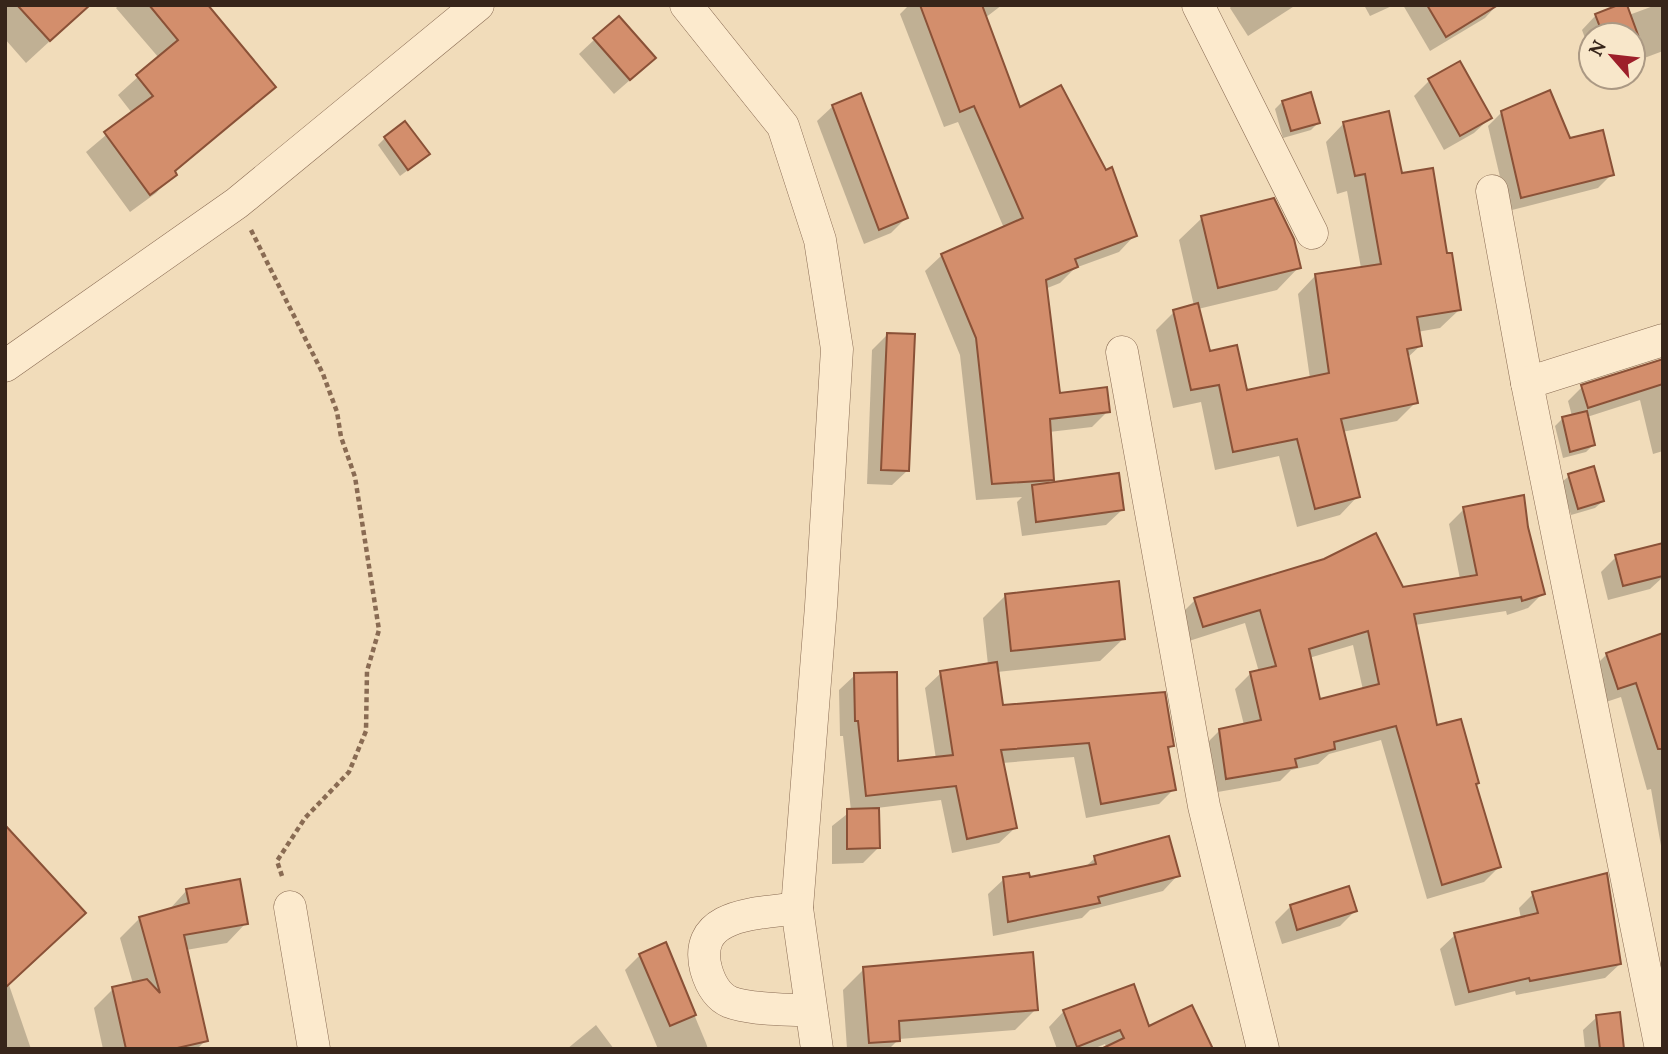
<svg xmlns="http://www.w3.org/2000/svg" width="1668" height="1054" font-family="Lora,serif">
<rect width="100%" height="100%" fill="#f1dcba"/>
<g fill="#0003" fill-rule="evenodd">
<path d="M5,5H89L26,63L5,39Z"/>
<path d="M119,5H206L274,87L174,173L156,193L130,212L86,152L132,113L118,95L159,58L116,8Z"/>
<path d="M909,5H1002L985,18L1019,109L1135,235L1119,252L1075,268L1060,283L1045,289L1058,395L1108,411L1092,427L1049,432L1052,479L1047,484L1122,510L1106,525L1022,536L1017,502L1022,497L976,500L960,355L925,271L942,255L1004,228L958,122L944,127L900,14Z"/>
<path d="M1232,5H1296L1248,36L1230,8Z"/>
<path d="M1364,5H1394L1370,16Z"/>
<path d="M1403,5H1497L1485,18L1430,51Z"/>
<path d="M1656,5H1663V51L1639,60L1633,66V35H1591V54L1582,30L1596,15H1629Z"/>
<path d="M595,39L638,73L614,94L579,54Z"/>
<path d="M1429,81L1490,118L1474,133L1444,150L1414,96Z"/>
<path d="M1282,102L1318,123L1311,130L1283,138L1275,109Z"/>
<path d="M833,106L906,218L891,233L864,244L817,121Z"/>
<path d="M1502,112L1569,140L1612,174L1598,188L1508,211L1488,126Z"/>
<path d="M1344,123L1401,175L1446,255L1459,310L1440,328L1417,332L1420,346L1407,358L1416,402L1397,421L1342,432L1358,496L1340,515L1297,527L1279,456L1215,470L1201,402L1173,408L1156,330L1174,312L1194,306L1179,240L1202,218L1299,267L1277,290L1198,309L1209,353L1245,393L1310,379L1298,294L1316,275L1361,268L1347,191L1337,194L1326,142Z"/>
<path d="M385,138L420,161L400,176L378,145Z"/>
<path d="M887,335L908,470L892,485L867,484L872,350Z"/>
<path d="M1663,363V451L1653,454L1640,400L1587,417L1593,445L1586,452L1563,458L1555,426L1562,419L1572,416L1568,401L1582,387Z"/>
<path d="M1569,476L1603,501L1595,508L1571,515L1561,483Z"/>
<path d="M1464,509L1526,528L1543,593L1528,608L1507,615L1506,611L1415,625L1436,727L1474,785L1499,867L1484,882L1427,899L1381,740L1329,754L1318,764L1291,770L1280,781L1212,793L1205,745L1220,730L1244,725L1235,689L1250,674L1259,672L1245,623L1189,641L1180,615L1195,600L1402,589L1460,579L1449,524ZM1353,645L1363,690L1319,701L1309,658Z"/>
<path d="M1616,557L1663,563V577L1650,589L1608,600L1601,572Z"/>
<path d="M1006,595L1123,639L1100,661L997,672L1002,707L1173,745L1167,751L1174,789L1159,804L1086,818L1074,757L1002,763L1015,828L999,843L952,853L941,800L877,808L878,848L863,863L832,864V826L851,811L843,736H840L839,690L855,675L897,763L936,759L925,688L941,673L988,665L983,618Z"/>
<path d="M1663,635V857L1651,789L1647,790L1621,697L1603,703L1592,669L1607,654Z"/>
<path d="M5,828L56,941L9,985L31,1049H5Z"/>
<path d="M1095,858L1178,875L1163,891L1090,910L1082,918L993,936L988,894L1004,879H1028L1084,868Z"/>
<path d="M187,890L246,923L227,943L186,950L206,1040L197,1049H103L94,1008L113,989L133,984L120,938L139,919L168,911Z"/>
<path d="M1533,894L1620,964L1605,978L1516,995L1515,991L1455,1006L1440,949L1455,935L1521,919L1519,908Z"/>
<path d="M1290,907L1355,911L1340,926L1282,944L1275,922Z"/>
<path d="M665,945L706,1043L708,1049H658L625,970L640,955Z"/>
<path d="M864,969L1036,1009L1015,1030L899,1039L889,1049H847L843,990Z"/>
<path d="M1064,1011L1148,1028L1107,1049L1105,1044L1093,1049H1057L1049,1027Z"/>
<path d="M1597,1017L1622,1049H1585L1583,1030Z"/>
<path d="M596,1025L614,1049H567Z"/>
</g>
<g fill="#d38e6c" stroke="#8a5137" stroke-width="2" fill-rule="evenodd">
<path d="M17,5H90L50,41Z"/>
<path d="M149,5H208L276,87L175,171L177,175L150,195L104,132L153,96L136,75L178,40Z"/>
<path d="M920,5H982L1020,107L1061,85L1106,170L1112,167L1137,236L1075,259L1078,267L1046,280L1060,393L1107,387L1110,412L1050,419L1054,480L992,484L976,338L941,254L1023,218L974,106L960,112Z"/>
<path d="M1427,5H1498L1446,37Z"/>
<path d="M1618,5H1627L1638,35H1603L1595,14Z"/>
<path d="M619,16L656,58L630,80L593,38Z"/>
<path d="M1460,61L1492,118L1460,136L1428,79Z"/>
<path d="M1550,90L1570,138L1603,130L1614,175L1521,198L1501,111Z"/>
<path d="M1311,92L1320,123L1291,131L1282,101Z"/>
<path d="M861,93L908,218L879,230L832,105Z"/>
<path d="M1389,111L1402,173L1433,168L1447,253H1452L1461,310L1417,317L1422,346L1407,349L1418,403L1341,419L1360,497L1315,509L1297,439L1233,452L1219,385L1191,390L1173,310L1198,303L1210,351L1237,345L1247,390L1329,373L1315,274L1381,264L1365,174L1355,176L1343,122Z"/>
<path d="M405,121L430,154L408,170L384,137Z"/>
<path d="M1274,198L1294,239L1301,268L1218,288L1201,216Z"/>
<path d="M887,333L915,334L909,471L881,470Z"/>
<path d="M1663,359V384L1588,408L1581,385Z"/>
<path d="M1587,411L1595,445L1570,452L1562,417Z"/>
<path d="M1594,466L1604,501L1578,509L1568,474Z"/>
<path d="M1119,473L1124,510L1036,522L1032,485Z"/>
<path d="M1524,495L1528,527L1545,594L1522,601L1521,597L1414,614L1437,725L1461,719L1479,783L1476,784L1501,867L1442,885L1396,726L1334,742L1335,749L1295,759L1297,767L1226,779L1219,729L1261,720L1250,672L1276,666L1260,610L1203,627L1194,598L1324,559L1376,533L1403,587L1477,575L1463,507ZM1368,631L1379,684L1320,699L1309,649Z"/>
<path d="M1663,543V576L1623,586L1615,555Z"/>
<path d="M1119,581L1125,639L1011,651L1005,594Z"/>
<path d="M1663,633V749H1658L1636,683L1618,689L1606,653Z"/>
<path d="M997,662L1003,705L1165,692L1174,746L1168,747L1176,790L1101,804L1089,743L1001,750L1017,828L967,839L956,786L866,796L858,721H855L854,673L897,672L898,761L953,755L940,671Z"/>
<path d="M879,808L880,848L847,849V809Z"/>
<path d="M5,825L86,913L5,988Z"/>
<path d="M1169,836L1180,876L1098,897L1100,903L1008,922L1003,877L1029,873L1030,877L1096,864L1094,856Z"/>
<path d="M1607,873L1621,964L1530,981L1529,978L1469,992L1454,933L1538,913L1532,892Z"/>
<path d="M240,879L248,924L184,935L208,1041L173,1049H126L112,987L147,979L160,993L139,917L189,903L186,889Z"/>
<path d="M1349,886L1357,911L1297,930L1290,905Z"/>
<path d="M666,942L696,1015L670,1026L639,954Z"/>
<path d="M1033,952L1038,1010L899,1021L900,1041L869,1043L863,967Z"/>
<path d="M1134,984L1149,1026L1192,1005L1213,1049H1101L1124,1038L1120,1030L1077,1047L1063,1010Z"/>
<path d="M1620,1012L1624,1049H1600L1596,1015Z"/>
</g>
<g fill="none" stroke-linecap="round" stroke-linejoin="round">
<g stroke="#896b53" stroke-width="33">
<g id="minor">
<path d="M686,5L783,126L820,240L837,349L821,606L797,908L817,1049"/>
<path d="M1198,5L1312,233"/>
<path d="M1492,191L1527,383"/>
<path d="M1122,352L1204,806L1263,1049"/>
<path d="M5,366L237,203L478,5"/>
<path d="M290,907L314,1049"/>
<path d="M797,908C759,914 692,912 706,969C710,983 716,996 730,1002C750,1010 789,1009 811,1011"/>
<path d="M1661,1049L1527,383L1663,340"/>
</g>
</g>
<path stroke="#896b53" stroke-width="4.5" stroke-dasharray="5 3.5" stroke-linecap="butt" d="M251,230L323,374L337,412L341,437L355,477L379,630L367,671L366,731L349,772L305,818L277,861L282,876"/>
<use href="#minor" stroke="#fceacd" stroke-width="32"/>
</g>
<rect width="1668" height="1054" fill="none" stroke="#37251a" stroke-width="14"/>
<g transform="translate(1612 56) rotate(298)"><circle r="33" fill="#f8e7ca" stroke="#ab9984" stroke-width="2"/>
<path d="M0-5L12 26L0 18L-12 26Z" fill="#9d1f2a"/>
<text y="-10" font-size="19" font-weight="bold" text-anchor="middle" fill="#37251a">N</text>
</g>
</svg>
